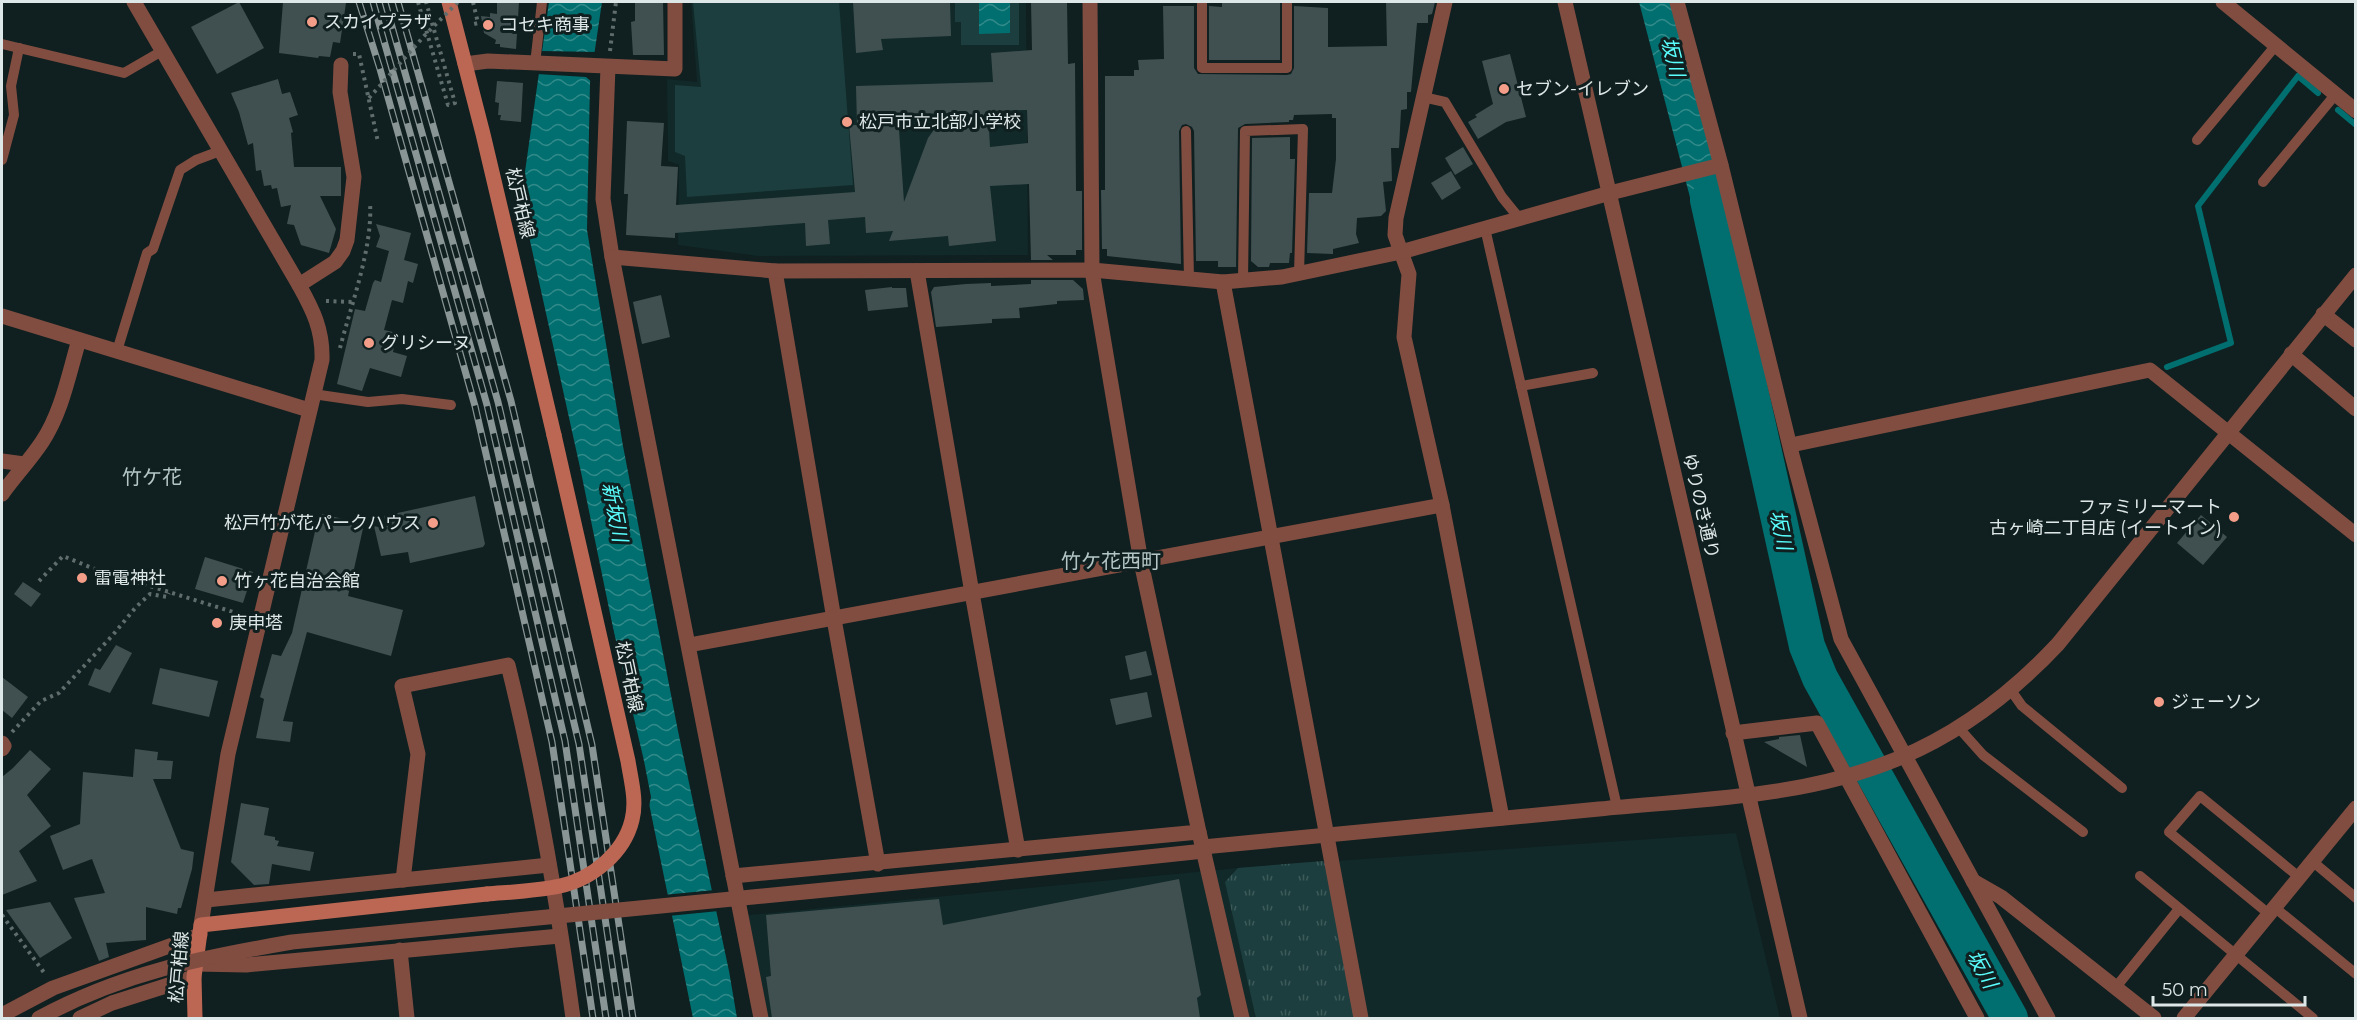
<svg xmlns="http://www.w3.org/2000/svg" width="2357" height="1020" font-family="Montserrat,'Noto Sans JP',sans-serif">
<defs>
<pattern id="park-tufts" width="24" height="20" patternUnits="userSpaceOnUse" patternTransform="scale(1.5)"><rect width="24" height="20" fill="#1c3e3e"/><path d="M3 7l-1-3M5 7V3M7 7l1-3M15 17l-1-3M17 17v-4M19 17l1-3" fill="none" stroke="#3d5a5a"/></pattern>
<pattern id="water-waves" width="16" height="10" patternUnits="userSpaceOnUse" patternTransform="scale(1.5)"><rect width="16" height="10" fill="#016f6f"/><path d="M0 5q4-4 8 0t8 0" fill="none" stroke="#328a8a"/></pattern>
</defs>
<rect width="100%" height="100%" fill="#101f1f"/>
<g fill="#112929">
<path d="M691,2H1026L1028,255L758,256L678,245L679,165L668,161L667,79L697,82Z"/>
<path d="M1736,833L1780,1018H767L748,915L1248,867Z"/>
</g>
<g fill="#1c3e3e">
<path d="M693,2H839L853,185L687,197L685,156L675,152V85L701,87Z"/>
<path d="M955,2H1019V45H961V22H955Z"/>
</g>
<path fill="url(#park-tufts)" d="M1323,861L1329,868L1356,1018H1256L1225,882L1238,868Z"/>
<g fill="url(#water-waves)">
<path d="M549,2H602L590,83L587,230L623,446L678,731L729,971L737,1018H693L581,472L521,200Z"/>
<path d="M979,2H1010V33L979,34Z"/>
<path d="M1639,2H1671L1736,244L1704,251Z"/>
</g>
<g fill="#101f1f">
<path d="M540,51L597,52L593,83L586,77L537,74Z"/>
<path d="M589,526L644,761L651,797L647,816Z"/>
<path d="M715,890L719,911L668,916L663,895Z"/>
</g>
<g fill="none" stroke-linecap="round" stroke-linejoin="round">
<g stroke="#016f6f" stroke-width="6">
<path d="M2338,110L2356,125"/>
<path d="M2167,367L2231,343L2198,206L2298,76L2318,93"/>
</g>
<path stroke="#016f6f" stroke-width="36" d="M1708,200L1807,646L1820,678L2010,1018"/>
</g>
<g fill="#405050" fill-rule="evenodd">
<path d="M239,2L264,48L217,74L191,27Z"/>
<path d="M283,2L346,3L340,43L333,42L330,57L319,56L318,58L279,53Z"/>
<path d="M497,2H519L516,49L500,47V44H495L496,40L484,33L481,16L490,17V13L497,14Z"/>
<path d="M635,2H663L664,55H633L631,22L635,21Z"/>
<path d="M853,2H950L951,36L881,39L883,50L856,53Z"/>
<path d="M1031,2H1067L1068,64L1075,63L1076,191H1082V250H1076V255H1047L1053,260H1031L1029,184L990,186L996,241L949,246L948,236L889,241L893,231L866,233L865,217L828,220L830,244L806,246L805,223L675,233V238L626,235L628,194H624L627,121L664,123L661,166L678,167L676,205L855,192L849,125H857L856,86L993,82L991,53L1032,50ZM1027,110L1028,143L990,147L988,111ZM946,113L928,138L904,202L898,115Z"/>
<path d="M1222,2L1280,3V60H1209V6L1222,7Z"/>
<path d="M1386,2H1435L1432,14L1428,15V23H1417L1411,92H1407V109L1401,110L1399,148H1391L1392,181L1383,182L1386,211L1381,216L1357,218L1356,234L1359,243L1333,249V254L1307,253L1309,193H1332L1336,159V118H1332V114L1294,115L1293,120H1289V122L1245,124L1238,128L1236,267H1218V261H1196L1194,131L1192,127L1186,124L1182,125L1179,131L1181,264L1107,256V249H1102L1101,190H1105V76H1134V70H1139L1138,60L1164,59L1163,6H1194V68L1198,74L1287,75L1291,74L1294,68V6L1328,8V47L1387,46Z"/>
<path d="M1510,54L1526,117L1506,122L1478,139L1468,122L1477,117L1475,115L1493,104L1482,61Z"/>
<path d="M278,79L282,94L290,92L298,115L289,118L293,132L291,133L294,167H341V196H320L336,229L329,253L301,245L294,225L287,224L291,205L281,207L277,188L272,189L271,185L264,186L261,170L256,171L253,143L248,145L239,112L231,93Z"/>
<path d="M497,81L523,83L521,122L500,120L501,115H498L499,103L495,102Z"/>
<path d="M1290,137V159H1295L1292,253H1290L1289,263H1270L1269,267H1258L1251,261L1252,138Z"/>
<path d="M1463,147L1473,164L1455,175L1445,158Z"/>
<path d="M1451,171L1461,188L1442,200L1431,183Z"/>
<path d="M376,224L411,233L404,260L418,264L413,283L408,281L403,303L392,300L384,330L393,332L389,345L394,347L393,352L407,356L401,377L370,368L362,391L337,384L355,309L365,311L373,283L375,280L381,282L389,251L376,247L380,236Z"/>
<path d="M1031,280H1073L1083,289L1084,300L1057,301V304L1019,308L1020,318L992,319V323L936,327L931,292L934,287L966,284L991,283V286L1031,284Z"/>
<path d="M892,287V288H906L908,307L868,311L865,290Z"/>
<path d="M661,295L670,337L642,344L633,302Z"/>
<path d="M475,496L485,544L483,547L410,563L408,552L381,556L374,526L387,529L384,516Z"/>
<path d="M322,514L364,524L348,596L403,610L391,656L307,632L283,721L293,722L290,742L256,738L264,699L260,697L272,654L281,656L292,633L316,527Z"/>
<path d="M2201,515L2227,537L2203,565L2177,543Z"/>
<path d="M205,557L253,572L243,603L195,589Z"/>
<path d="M23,582L41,594L31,607L14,594Z"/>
<path d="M116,645L132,653L110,693L88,685L95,668L100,670Z"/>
<path d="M1146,651L1152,675L1130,680L1125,656Z"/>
<path d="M160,668L218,681L209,717L152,704Z"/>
<path d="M2,677L28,697L12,718L2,710Z"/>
<path d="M1147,692L1152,717L1116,725L1110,699Z"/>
<path d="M1800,735L1807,767L1764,742L1779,739V737Z"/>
<path d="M135,749L158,752L157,760L173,761L171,779H153L181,849L194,852L192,869L181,908H178L177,914L146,907V940L106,943L109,957L99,961L74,898L105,893L92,859L63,870L50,836L80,824L83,772L133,777Z"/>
<path d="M30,750L51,769L27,795L51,826L19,851L37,881L2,895V777L13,768Z"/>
<path d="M241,803L269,808L264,835L275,837V840L279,841L277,846L314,852L310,871L272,864L269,884L254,885L231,862Z"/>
<path d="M1179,879L1201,995L1197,998L1200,1018H772L766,977L771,976L766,915L939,899L943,925Z"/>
<path d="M50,902L72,938L40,958L6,910Z"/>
</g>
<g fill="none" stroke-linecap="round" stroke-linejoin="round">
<g stroke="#606d6d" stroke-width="4" stroke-dasharray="3 4.5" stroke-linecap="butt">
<path d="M418,2L448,105L455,103L426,2"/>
<path d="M473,2L478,23L474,24"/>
<path d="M610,51L616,2"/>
<path d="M353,54H359L378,142"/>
<path d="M326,301L352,302"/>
<path d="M340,348C351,305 373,247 370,203"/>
<path d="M39,581L63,556L92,568L246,616"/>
<path d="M12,732L41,701L59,693L112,636L136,607L150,594L167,597L169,593"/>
<path d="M2,915L45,974"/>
</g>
<g stroke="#814d41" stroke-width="10">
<path d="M1202,2V68H1287V2"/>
<path d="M2,44L124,73L162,51"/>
<path d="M535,64L542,2"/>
<path d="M1423,97L1445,102L1502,197L1519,218"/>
<path d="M1186,131L1189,279"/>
<path d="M2197,140L2277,44"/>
<path d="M2,160L14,115L11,86L19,48"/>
<path d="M2263,182L2335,95"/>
<path d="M1485,228L1617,807"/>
<path d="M1243,281L1245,131L1303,129L1299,274"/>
<path d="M117,351L147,253L153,249L180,170L196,160L220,151"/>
<path d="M1521,386L1593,373"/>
<path d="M313,394L368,402L402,399L451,405"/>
<path d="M2010,689L2022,706L2122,788"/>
<path d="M1958,727L1983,755L2083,832"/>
<path d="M2312,861L2356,898"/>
<path d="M2140,876L2313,1018"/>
<path d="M2274,907L2356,974"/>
<path d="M2269,914L2169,832L2200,796L2299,877"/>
<path d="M2116,987L2179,909"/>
</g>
<g stroke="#814d41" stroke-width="15">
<path d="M1445,2L1396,218L1395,235L1409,274L1404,337L1442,505L1502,818"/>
<path d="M1677,2L1721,165L1792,455L1841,639L2048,1018"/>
<path d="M2223,2L2356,111"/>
<path d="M465,64L488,61L675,69V2"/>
<path d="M608,67L603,199L612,257L761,1018"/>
<path d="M1610,193L1721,165"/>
<path d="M775,271L834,619L878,864"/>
<path d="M917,271L972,593L1018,850"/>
<path d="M1223,282L1361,1018"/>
<path d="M299,285L335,262L343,251L347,240L354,177L340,92L341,65"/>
<path d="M2323,314L2356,340"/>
<path d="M2,316L309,410"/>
<path d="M2291,354L2356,409"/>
<path d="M1791,445L2150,370L2356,535"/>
<path d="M2,461L24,464"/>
<path d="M2,494C15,476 30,460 42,442C62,412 69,373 79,340"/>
<path d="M689,645L1442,505"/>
<path d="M1733,733L1817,723L1977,1018"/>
<path d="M2,743L4,746L2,749"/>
<path d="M733,876L1199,832L1141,562L1095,289L1092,270L1090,2"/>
<path d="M403,880L418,754L402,686L508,665C537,781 557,900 573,1018"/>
<path d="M1973,881L2001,897L2154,1018"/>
<path d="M206,900L549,865"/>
<path d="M400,950L407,1018"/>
<path d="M196,964L246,965L560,936"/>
<path d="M2184,1018L2356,808"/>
</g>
<g stroke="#814d41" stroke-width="15">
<path d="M134,2L299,285C313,310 323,330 322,360L228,754L201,925"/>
<path d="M1565,2L1800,1018"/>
<path d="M612,257L775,271L1092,270L1223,282L1282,277L1401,252L1610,193"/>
<path d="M1199,832L1242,1018"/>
<path d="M1203,847C1335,835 1467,822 1599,809C1699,799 1803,798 1897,759C1958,734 2013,692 2058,644L2356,275"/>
<path d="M978,875L1204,851"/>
<path d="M2,1015L53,988L200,935"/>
<path d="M80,1018L112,1003L194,977"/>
</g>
<g stroke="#bb6754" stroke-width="15">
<path d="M449,2L483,134L554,435"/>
<path d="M195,1018L194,977L201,925L487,894"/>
</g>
<g stroke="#899595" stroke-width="7">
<g id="rail">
<path d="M359,2L380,69L475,406L552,742L593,1018"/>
<path d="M373,2L487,405L565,741L606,1018"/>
<path d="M385,2L498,402L579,744L620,1018"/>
<path d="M398,2L511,401L592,745L633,1018"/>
</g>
</g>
<use href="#rail" stroke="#101f1f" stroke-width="4.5" stroke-dasharray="14" stroke-linecap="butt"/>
<path stroke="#606d6d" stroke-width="4" stroke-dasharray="3 4.5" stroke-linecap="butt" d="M369,98L426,34L458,2"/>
<path stroke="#814d41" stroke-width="15" d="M39,1018C123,973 199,958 292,942L978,875"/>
<path stroke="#bb6754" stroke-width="15" d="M487,894C511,892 537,891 560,886C592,879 624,853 632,820C637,801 631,780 628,761L554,435"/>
</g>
<g fill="#f49e89" stroke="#101f1f" stroke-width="2">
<circle cx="312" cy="22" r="6"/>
<circle cx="488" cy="25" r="6"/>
<circle cx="1504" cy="89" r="6"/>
<circle cx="847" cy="122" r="6"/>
<circle cx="369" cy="343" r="6"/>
<circle cx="2234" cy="517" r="6"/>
<circle cx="433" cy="523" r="6"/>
<circle cx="82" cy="578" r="6"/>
<circle cx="222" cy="581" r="6"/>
<circle cx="217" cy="623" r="6"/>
<circle cx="2159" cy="702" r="6"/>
</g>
<g text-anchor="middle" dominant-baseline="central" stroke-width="6" stroke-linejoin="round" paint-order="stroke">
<g font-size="18" fill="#dee7e7" stroke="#101f1f" text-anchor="start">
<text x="324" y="22">スカイプラザ</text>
<text x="500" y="25">コセキ商事</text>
<text x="1516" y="89">セブン-イレブン</text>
<text x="859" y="122">松戸市立北部小学校</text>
<text x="381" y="343">グリシーヌ</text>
<text x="2222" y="507" text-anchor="end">ファミリーマート<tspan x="2222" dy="21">古ヶ崎二丁目店 (イートイン)</tspan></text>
<text x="421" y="523" text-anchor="end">松戸竹が花パークハウス</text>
<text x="94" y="578">雷電神社</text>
<text x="234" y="581">竹ヶ花自治会館</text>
<text x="229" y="623">庚申塔</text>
<text x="2171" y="702">ジェーソン</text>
</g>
<g font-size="18" fill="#dee7e7" stroke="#101f1f">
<text transform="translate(520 203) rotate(77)">松戸柏線</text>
<text transform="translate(1701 506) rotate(77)">ゆりのき通り</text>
<text transform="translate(629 677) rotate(78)">松戸柏線</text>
<text transform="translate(179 967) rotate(-85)">松戸柏線</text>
</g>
<g font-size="20" font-style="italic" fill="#59fefd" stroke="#101f1f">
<text transform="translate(1673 57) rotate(76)">坂川</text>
<text transform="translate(615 512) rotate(79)">新坂川</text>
<text transform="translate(1781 530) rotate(78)">坂川</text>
<text transform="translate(1982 969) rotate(61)">坂川</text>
</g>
<g font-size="20" fill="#b4c7c6" stroke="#101f1f">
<text x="152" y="477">竹ケ花</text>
<text x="1111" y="561">竹ケ花西町</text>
</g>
</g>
<rect width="2357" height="1020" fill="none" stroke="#dee7e7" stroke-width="6"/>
<path d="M2153 996v9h152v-9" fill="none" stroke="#dee7e7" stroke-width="3"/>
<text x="2162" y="996" font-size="18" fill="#dee7e7" stroke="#101f1f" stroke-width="4.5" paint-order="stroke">50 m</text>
</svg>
